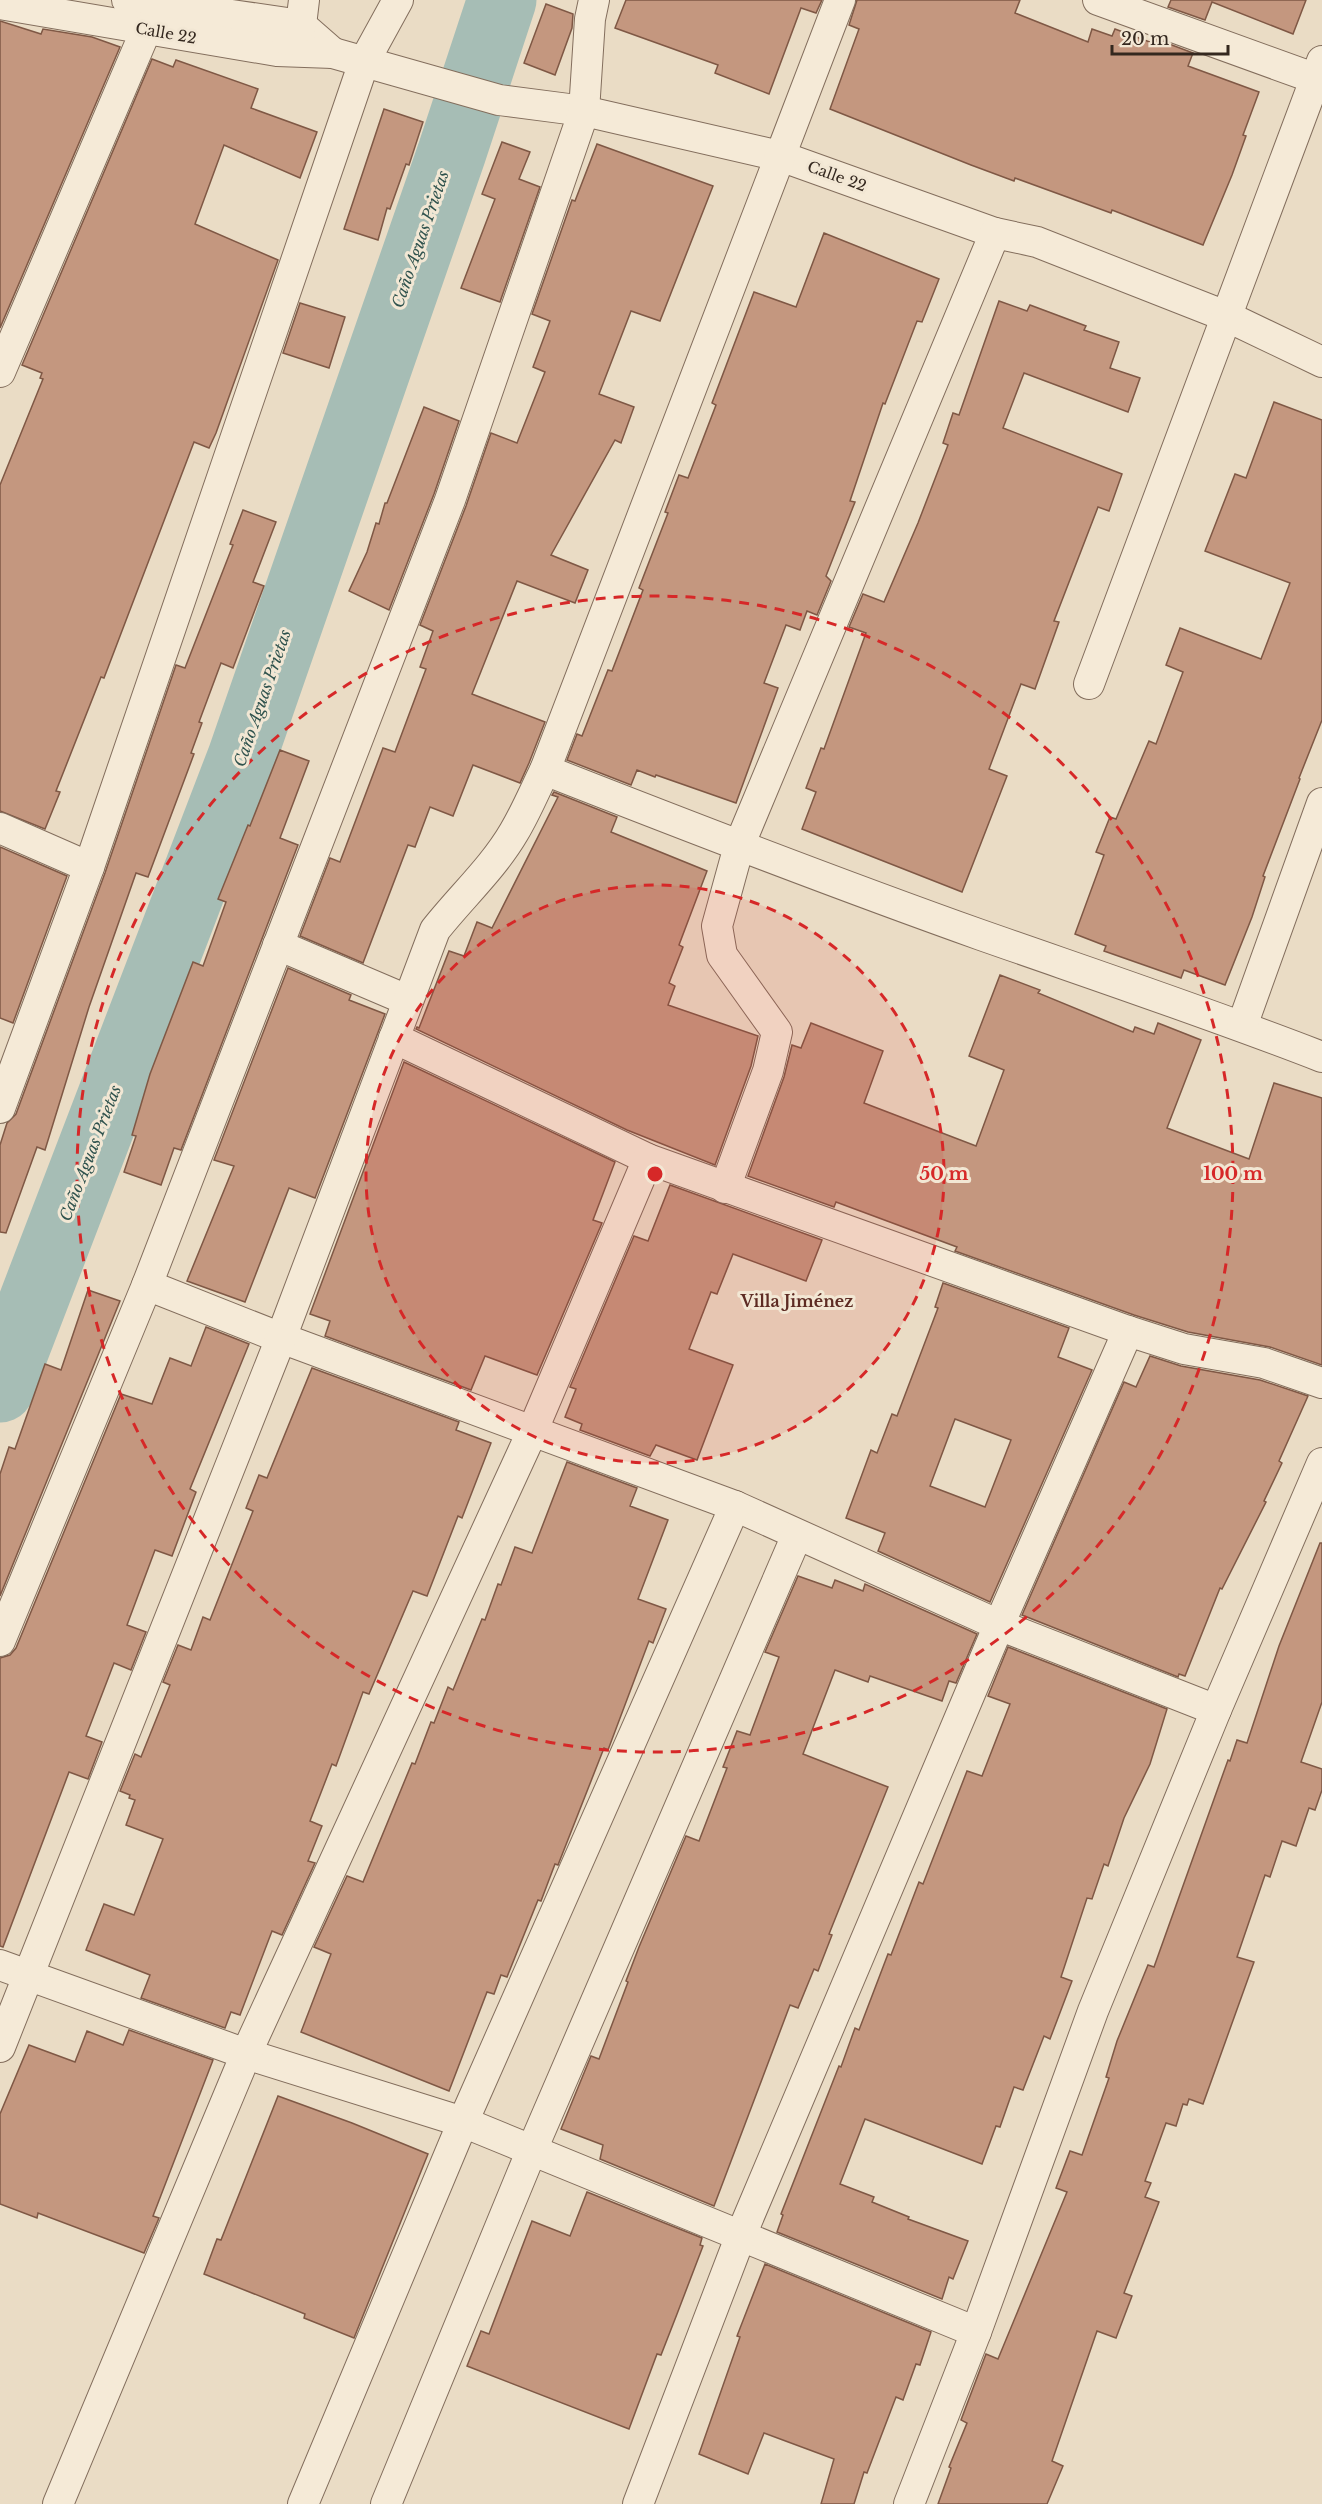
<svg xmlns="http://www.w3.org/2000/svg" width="1322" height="2504" font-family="'Libre Baskerville',serif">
<rect width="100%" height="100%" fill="#eadcc5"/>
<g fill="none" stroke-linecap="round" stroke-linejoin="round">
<path stroke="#a6bdb5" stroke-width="69" d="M0,1388L242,757L452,152L502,0"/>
</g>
<g fill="#c4977f" stroke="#7f5845" stroke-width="1.5" fill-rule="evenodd">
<path d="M626,0H822L816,13L801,8L769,94L715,73L718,65L615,28Z"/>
<path d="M857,0H1020L1015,13L1088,42L1092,29L1112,36L1115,29L1155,44L1156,39L1193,53L1188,66L1259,92L1243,135L1246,136L1232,175L1203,245L1112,210L1111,213L1015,178L1014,181L971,165L830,109L859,29L849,25Z"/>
<path d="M1171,0H1306L1293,34L1212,2L1205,20L1168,7Z"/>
<path d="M546,4L573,14L572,28L555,75L524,63Z"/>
<path d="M0,21L41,34L43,29L92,37L120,47L0,328Z"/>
<path d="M152,59L173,67L176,60L258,89L251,108L317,132L300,178L224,145L195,224L278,260L216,433L209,448L194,442L104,678L101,677L56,791L60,792L45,829L0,811V485L43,379L40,378L42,373L22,365Z"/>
<path d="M384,109L423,122L409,165L406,164L390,209L387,208L378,240L344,229Z"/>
<path d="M502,142L530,152L519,179L540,187L500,302L461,288L495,199L482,194Z"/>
<path d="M597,144L713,186L660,321L631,311L599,394L634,407L621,443L615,440L551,555L588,570L575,603L517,581L472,694L545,722L529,763L520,783L473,765L453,816L430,807L415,847L408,845L363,963L300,936L330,858L340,862L383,748L395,752L426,669L420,667L433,631L420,625L466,506L491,433L517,443L545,372L533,367L550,321L532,314L572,200L575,201Z"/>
<path d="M824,233L939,279L922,322L917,321L885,404L883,403L850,501L855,502L826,576L831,581L817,615L807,611L800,630L786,625L764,683L778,688L736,803L656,775L655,777L637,770L631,785L567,760L577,734L582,736L608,670L612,671L643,590L639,588L668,513L665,512L679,475L688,478L716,405L712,403L754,292L796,307Z"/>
<path d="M999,301L1027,311L1030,305L1086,326L1084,330L1119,342L1110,368L1140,378L1128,412L1024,373L1003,428L1122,474L1109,511L1098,507L1054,621L1059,622L1035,689L1021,684L989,769L1007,776L962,892L802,829L816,792L806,788L821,748L824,749L866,633L849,627L863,594L884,602L918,523L948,445L943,443L953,413L959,415Z"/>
<path d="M300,303L345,317L329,368L283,353Z"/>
<path d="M1274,402L1322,420V720L1299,778L1300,779L1263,876L1265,877L1252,917L1225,985L1184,970L1181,978L1104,951L1106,946L1075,934L1104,855L1096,852L1110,817L1116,819L1149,741L1156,744L1183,672L1166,665L1180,628L1261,659L1290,583L1205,551L1235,474L1246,478Z"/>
<path d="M424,407L459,421L434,494L389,610L349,591L367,552L376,523L379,524L385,503H387Z"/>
<path d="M243,510L276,522L253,582L264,586L233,668L221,663L199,722L202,723L191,753L194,754L148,877L136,873L89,1007L45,1150L37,1147L6,1233L0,1232V1145L7,1123L16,1114L105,873L176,665L185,668L233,545L230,544Z"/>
<path d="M280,750L309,761L280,838L298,845L181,1150L174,1148L161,1185L124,1172L136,1136L132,1135L150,1074L193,962L203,966L226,902L218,899L248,825L250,826Z"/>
<path d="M554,792L617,817L611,832L707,871L679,945L683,947L669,983L675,986L668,1005L758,1036L751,1066L715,1165L627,1130L416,1029L417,1027L419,1028L449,951L464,956L477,922L492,928L558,797L552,795Z"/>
<path d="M0,847L67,876L13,1023L0,1018Z"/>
<path d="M288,968L351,995L349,1000L385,1014L315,1198L289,1188L245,1302L187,1281L234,1166L214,1160Z"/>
<path d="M1000,975L1040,990L1038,993L1133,1032L1135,1027L1154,1034L1158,1023L1201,1040L1167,1128L1249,1159L1274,1083L1322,1098V1365L1270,1347L1188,1332L1134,1315L955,1251L957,1247L836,1202L834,1207L748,1176L784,1077L792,1045L801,1048L811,1023L883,1051L864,1103L976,1146L1004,1070L969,1056Z"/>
<path d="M404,1062L615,1162L593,1220L602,1223L537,1375L485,1356L471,1390L325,1336L330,1321L310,1314Z"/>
<path d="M670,1185L822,1240L806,1281L733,1254L717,1294L711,1292L689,1349L733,1365L697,1460L656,1445L650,1456L580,1430L582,1424L565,1417L576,1389L570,1387L634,1236L648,1241Z"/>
<path d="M943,1283L1069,1328L1058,1357L1092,1370L990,1602L878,1551L885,1533L846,1518L871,1450L877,1453L892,1414L897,1416L938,1308L935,1307ZM955,1419L1011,1440L985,1507L930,1486Z"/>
<path d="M88,1290L120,1301L0,1596V1474L9,1447L15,1449L45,1364L61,1370Z"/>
<path d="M206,1327L249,1344L190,1489L196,1492L172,1556L155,1550L127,1625L146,1632L131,1670L114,1663L86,1736L102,1742L88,1779L69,1772L3,1947L0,1946V1658L10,1655L16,1648L121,1394L152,1404L170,1358L191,1366Z"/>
<path d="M1150,1356L1181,1366L1260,1380L1308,1396L1279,1461L1282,1463L1264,1501L1266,1502L1222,1589L1220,1588L1185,1676L1179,1674L1178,1677L1022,1615L1124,1382L1136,1387Z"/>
<path d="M312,1368L459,1422L456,1430L491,1443L462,1518L458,1516L427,1596L413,1591L369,1694L363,1692L336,1766L332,1764L310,1821L322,1826L308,1861L315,1863L282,1935L272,1931L240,2015L231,2012L225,2028L141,1998L150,1975L86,1950L104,1904L134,1915L163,1839L126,1825L135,1800L129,1798L130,1795L120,1791L135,1754L141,1757L170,1685L163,1682L178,1645L191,1650L203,1617L210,1620L253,1511L246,1508L259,1475L267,1478Z"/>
<path d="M567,1462L637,1488L630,1506L668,1520L638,1599L666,1609L653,1643L649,1641L608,1750L604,1748L558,1865L555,1864L541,1901L538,1900L507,1977L501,1975L494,1994L487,1992L449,2091L301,2032L331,1954L314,1947L347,1876L363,1882L412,1763L415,1764L431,1722L434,1723L448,1687L453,1690L482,1619L485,1620L498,1584L501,1585L515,1547L532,1553Z"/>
<path d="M1320,1543H1322V1702L1301,1762L1322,1769V1790L1315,1810L1309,1808L1296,1846L1282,1841L1270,1877L1265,1875L1237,1957L1254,1962L1203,2104L1189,2099L1187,2105L1183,2104L1176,2126L1166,2123L1145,2181L1151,2183L1145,2197L1159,2202L1124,2293L1132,2296L1116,2338L1097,2331L1052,2461L1063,2466L1047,2504H938L951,2468L949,2467L967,2423L961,2420L986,2354L998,2359L1067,2192L1056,2188L1070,2151L1082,2155L1109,2078L1106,2077L1117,2041L1148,1965L1154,1967L1228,1760L1230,1761L1237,1740L1247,1743L1279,1646Z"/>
<path d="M798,1576L832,1588L835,1580L863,1591L865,1584L977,1634L956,1683L949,1681L942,1701L870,1676L868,1682L835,1670L803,1754L888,1787L829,1934L832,1935L818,1971L814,1969L798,2008L790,2005L714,2206L600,2159L603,2145L561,2129L591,2056L599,2059L628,1982L626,1981L639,1947L686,1836L699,1841L727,1768L723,1767L737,1731L750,1735L779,1657L765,1652Z"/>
<path d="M1008,1647L1167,1709L1150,1764L1124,1818L1108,1866L1104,1864L1092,1899L1087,1898L1061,1977L1072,1981L1050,2039L1044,2036L1023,2090L1014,2087L1000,2127L996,2126L982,2164L865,2119L840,2184L874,2197L872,2202L909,2217L908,2219L968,2241L953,2279L949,2277L942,2299L777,2232L783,2215L781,2214L839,2066L841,2067L855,2028L859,2030L888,1954L891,1955L919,1882L923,1884L967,1771L982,1776L1010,1704L988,1696Z"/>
<path d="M129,2030L213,2060L153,2216L159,2218L144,2253L38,2213L37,2218L0,2204V2114L29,2045L75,2062L87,2031L123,2045Z"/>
<path d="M278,2096L352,2123L428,2154L354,2338L304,2318L305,2314L204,2274L217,2239L221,2240Z"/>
<path d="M587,2192L702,2238L700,2245L703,2246L677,2314L661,2355L657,2354L629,2429L467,2366L481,2331L489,2334L532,2221L570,2236Z"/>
<path d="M765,2264L931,2332L920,2365L916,2364L903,2400L896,2397L867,2473L864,2472L854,2504H821L834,2459L764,2433L748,2474L699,2454L740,2337L737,2336Z"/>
</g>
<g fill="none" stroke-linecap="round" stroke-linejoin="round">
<g stroke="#836e5d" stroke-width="32">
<g id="street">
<path d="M127,0L301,25L333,53"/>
<path d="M1098,0L1322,81"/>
<path d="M0,4L277,51L333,53L499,100L584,111L780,156L995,233L1037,242L1228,317L1322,362"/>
<path d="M287,40L301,25L304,0"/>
<path d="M0,372L146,30"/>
<path d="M1089,684L1322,61"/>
<path d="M545,770C690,827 835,883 981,935C1095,975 1209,1013 1322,1057"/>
<path d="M0,828L89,867"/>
<path d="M278,945L407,1000"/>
<path d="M1242,1026L1322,803"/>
<path d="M394,1038L648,1159L1128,1331L1184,1349L1264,1363L1322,1383"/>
<path d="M0,1108L89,867L364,62L398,0"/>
<path d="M725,1188L768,1071L777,1032L722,955L717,926L739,846L995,233"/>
<path d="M147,1285L281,1338L735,1506L999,1625L1216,1710"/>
<path d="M0,1641L147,1285L450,500L584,111L590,19L594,0"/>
<path d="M0,1965L246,2054L463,2122L976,2332"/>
<path d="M0,2047L281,1338L435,930C461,897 493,868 514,832C526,812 535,790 545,770L840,0"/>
<path d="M58,2504L246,2054L532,1432L648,1159"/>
<path d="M303,2504L463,2122L735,1506"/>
<path d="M386,2504L531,2152L797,1535"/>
<path d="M638,2504L741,2235L999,1625L1128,1331"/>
<path d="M909,2504L976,2332L1093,2011L1216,1710L1322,1463"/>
</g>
</g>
<use href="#street" stroke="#f5ead7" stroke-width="30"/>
</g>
<circle cx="655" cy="1174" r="289" fill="#d62828" fill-opacity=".12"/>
<g fill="none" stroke="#d62828" stroke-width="3" stroke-dasharray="10 8">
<circle cx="655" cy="1174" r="289"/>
<circle cx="655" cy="1174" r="578"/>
</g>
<g text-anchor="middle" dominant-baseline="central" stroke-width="6" stroke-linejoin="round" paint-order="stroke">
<g font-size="15" fill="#34281f" stroke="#f2e7d4">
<text transform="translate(166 33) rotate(10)">Calle 22</text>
<text transform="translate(837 176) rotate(20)">Calle 22</text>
</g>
<g font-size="16" font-style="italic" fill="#30534e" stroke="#f2e7d4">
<text transform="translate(420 239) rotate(-71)">Caño Aguas Prietas</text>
<text transform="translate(262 698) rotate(-71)">Caño Aguas Prietas</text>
<text transform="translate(90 1153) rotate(-69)">Caño Aguas Prietas</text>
</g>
<g font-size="16" font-weight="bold" fill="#5d2b23" stroke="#f2e7d4">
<text x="797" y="1301">Villa Jiménez</text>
</g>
</g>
<circle cx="655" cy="1174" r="9" fill="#d62828" stroke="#f2e7d4" stroke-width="3"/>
<g font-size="18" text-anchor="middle" font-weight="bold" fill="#d62828" stroke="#f2e7d4" stroke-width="6" stroke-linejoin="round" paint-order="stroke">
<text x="944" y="1180">50 m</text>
<text x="1233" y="1180">100 m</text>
</g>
<path d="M1112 45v9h116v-9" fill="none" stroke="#34281f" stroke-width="3"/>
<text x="1121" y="45" font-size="18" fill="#34281f" stroke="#f2e7d4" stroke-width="4.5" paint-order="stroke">20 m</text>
</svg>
